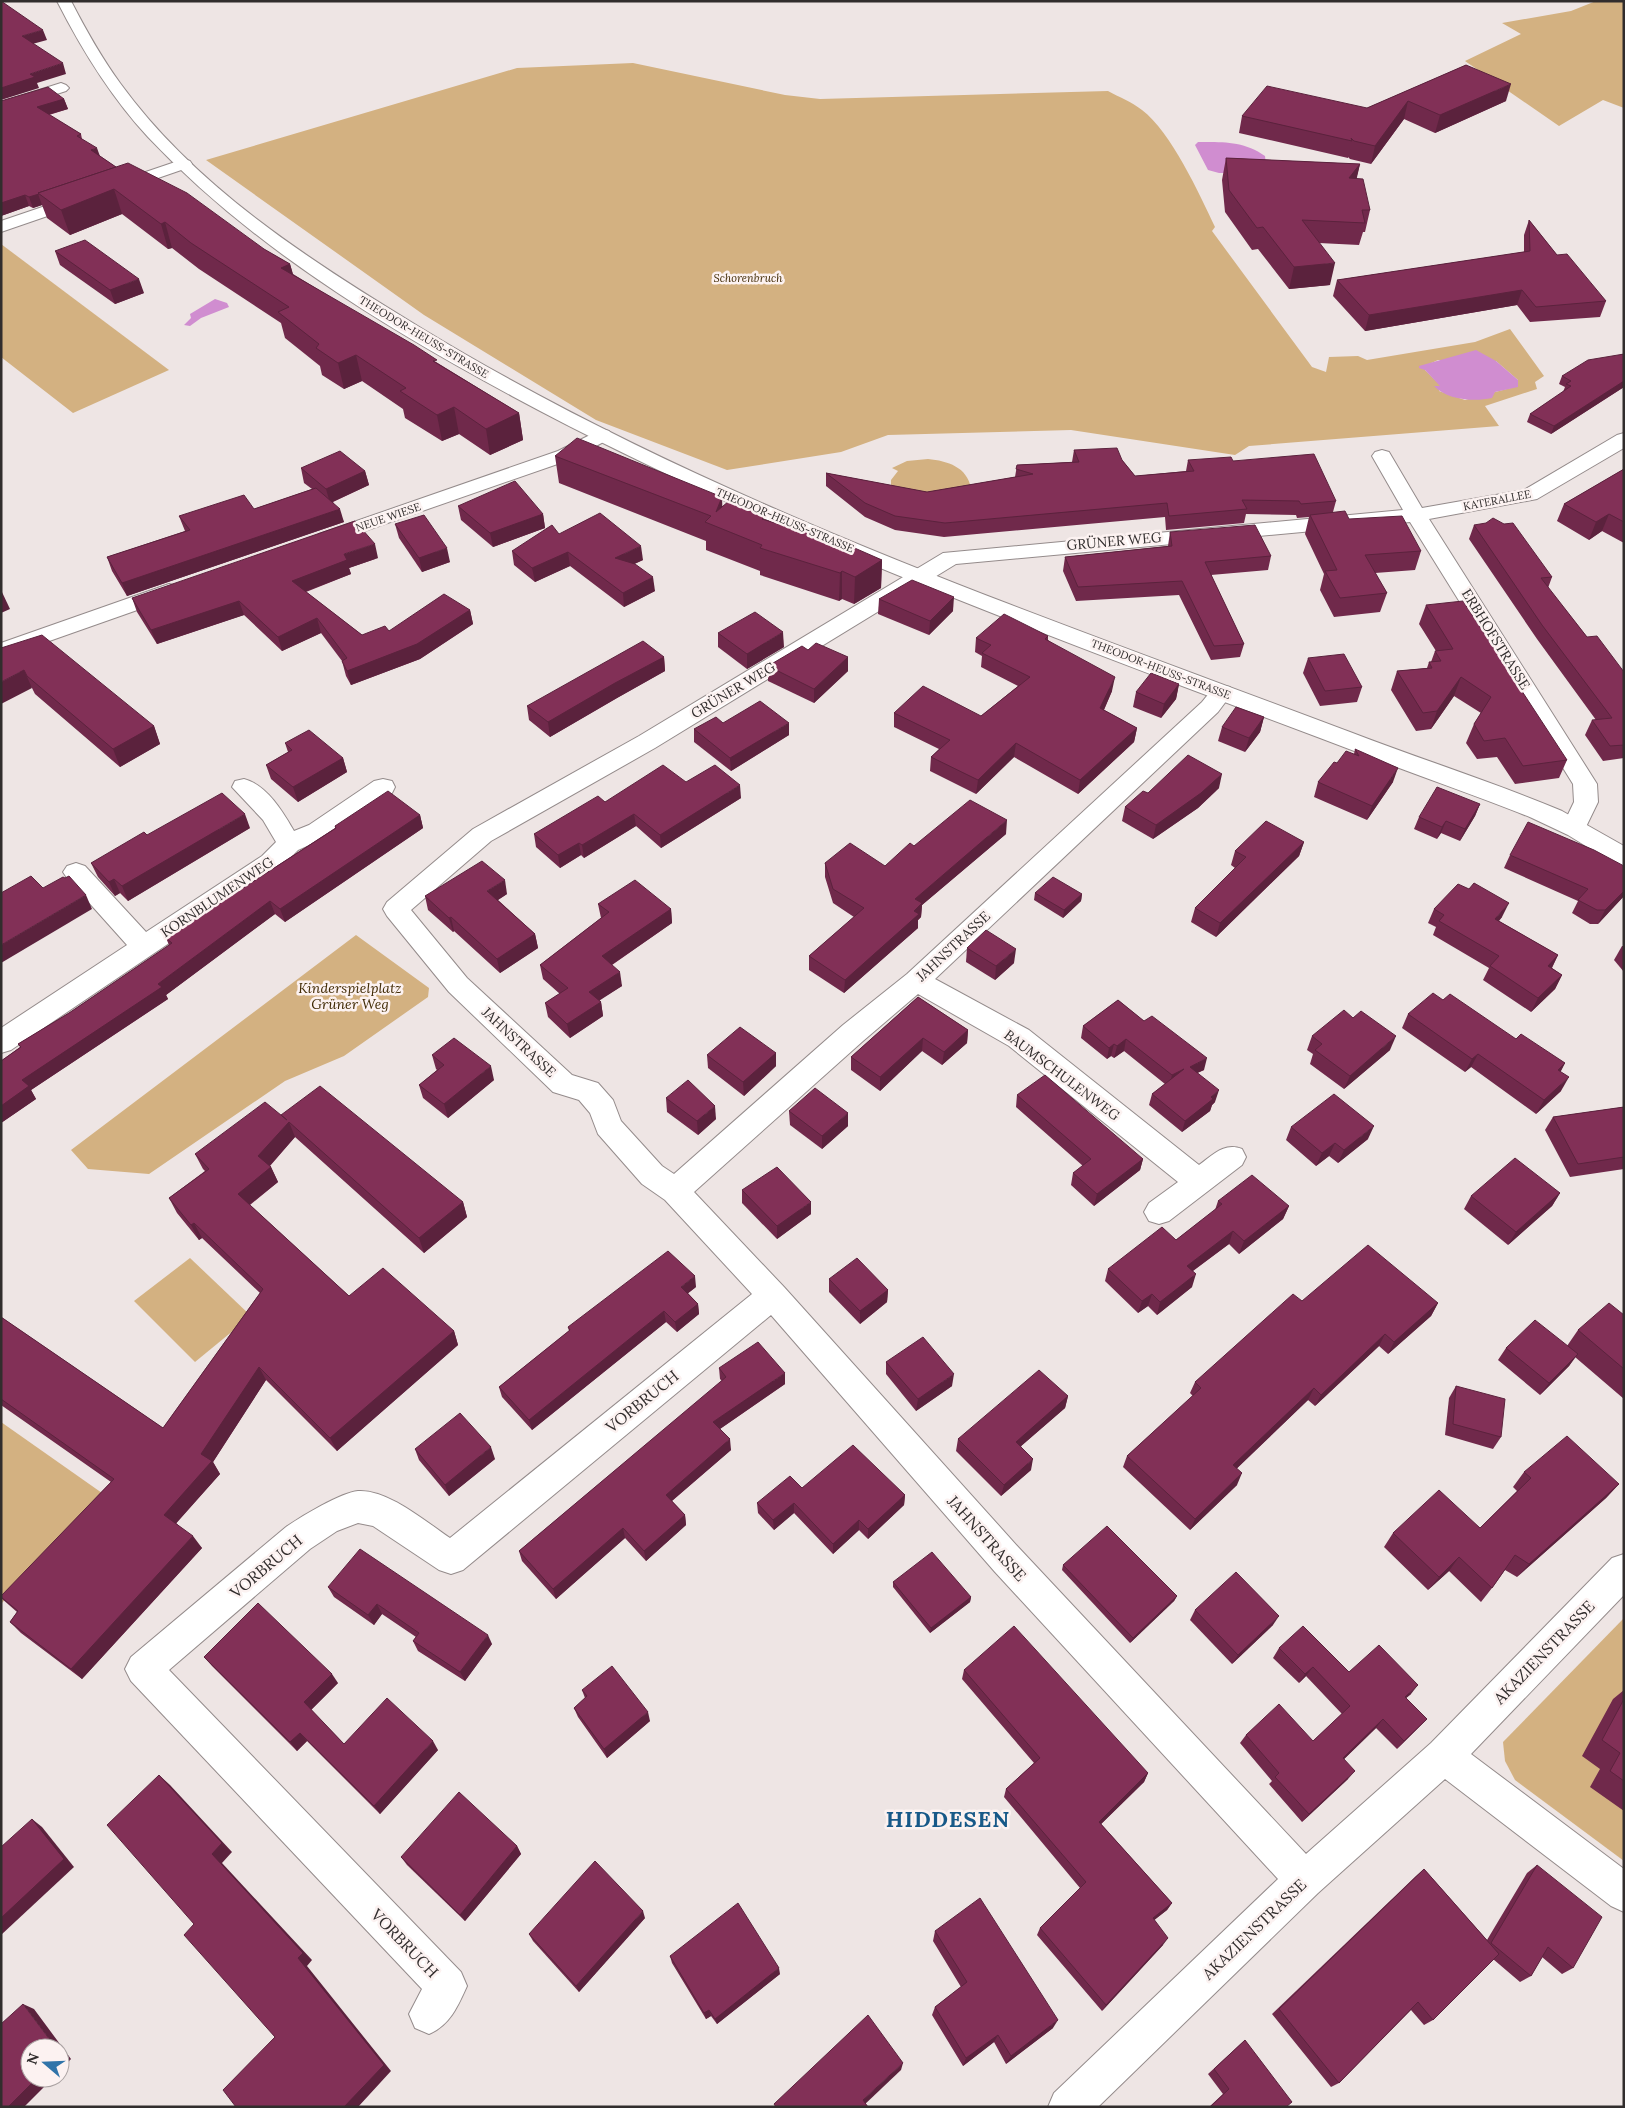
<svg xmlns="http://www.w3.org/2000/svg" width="1625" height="2108" font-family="Lora,serif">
<rect width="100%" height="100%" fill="#eee5e4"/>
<g fill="#d3b181" fill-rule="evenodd">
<path d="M1596,1H1624V108L1603,100L1559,126L1465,61L1521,34L1502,23L1571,11Z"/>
<path d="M633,63L785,95L820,99L1108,91C1119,97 1132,102 1142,110C1171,132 1199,193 1215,227L1212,231L1312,367L1326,372L1329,357L1358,356L1367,360L1475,342L1510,329L1544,376L1535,382L1537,389L1485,406L1499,426L1249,446L1235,455L1071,430L888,435L841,452L727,470L596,420L424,315L206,160L517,68ZM1438,360L1496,361L1518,380V386L1465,400L1439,391L1441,386L1425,370L1427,365Z"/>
<path d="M1,244L169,370L73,413L1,357Z"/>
<path d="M928,459C948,461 967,467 971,488L955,498L891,488V480L898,471L892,468L907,461Z"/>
<path d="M356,935L429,988L428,997L344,1056L285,1081L149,1174L88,1169L71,1150Z"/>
<path d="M190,1258L251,1316L195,1362L134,1301Z"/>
<path d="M1,1422L102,1493L1,1604Z"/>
<path d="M1624,1618V1861L1515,1780L1505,1761L1503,1742Z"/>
</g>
<g fill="#d08dd0">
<path d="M1198,142C1223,142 1244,141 1265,156L1266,165L1258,173H1219L1208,170L1195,145Z"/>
<path d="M215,299L227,303L229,307L201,318L190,326L184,325L191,318L190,314Z"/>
<path d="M1476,350L1496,361L1518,380V387L1495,392L1492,398C1474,402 1447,400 1434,386H1440L1425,370L1419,368V366Z"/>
</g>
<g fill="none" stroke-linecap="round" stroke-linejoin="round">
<g stroke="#948b8b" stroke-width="2">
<g id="minor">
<path d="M61,83L66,85L69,88L66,91L1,112V102Z"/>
<path d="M184,159L190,161L192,164L190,167L1,232V221Z"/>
<path d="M602,429L609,431L612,435L609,439L572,459L333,542L326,544L319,542L315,538L319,534L558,451Z"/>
<path d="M1624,433V448L1537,499L1429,519L1597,784L1598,802L1583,833L1574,836L1565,833L1562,827L1574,802L1573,784L1410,522L956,564L655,748L491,841L411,910L467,978L572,1075L598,1083L613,1100L621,1121L662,1166L674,1174L843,1025L907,974L1202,702C1211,691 1215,683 1230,687L1233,692L1218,712L935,979L1029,1030L1199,1165C1213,1155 1224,1142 1242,1149L1246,1157L1242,1165L1169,1221L1159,1224L1149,1221L1144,1212L1149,1203L1178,1182L1009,1046L918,994L863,1041L694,1192L784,1287L1019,1548L1306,1854L1431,1743L1612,1558L1624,1554V1595L1471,1754L1624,1869V1912L1611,1906L1445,1779L1318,1893L1098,2107H1048L1054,2093L1278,1879L995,1572L771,1315L463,1570L451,1574L439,1570L373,1526L358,1523L337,1531L310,1549L169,1670L461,1972L467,1986C458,2006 450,2025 429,2034L415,2028L409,2014L422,1989L131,1681L125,1669L131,1657L286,1527C302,1516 340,1493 358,1491C388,1489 426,1522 450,1538L752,1294L665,1200L642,1184L598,1134L590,1113L579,1100L553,1092L449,992L387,916L383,909L387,902L473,829L639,736L943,553L1403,510L1372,456L1375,452L1382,450L1389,452L1422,508L1524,490L1617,435Z"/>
<path d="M169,584L177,586L180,591L177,596L1,658V643Z"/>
<path d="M244,779C267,785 283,812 294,831L309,825L374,781L383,779L392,781L395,787L392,793L327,837L298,850L280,868L11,1050L1,1053V1028L127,945L67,878L63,872L67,866L76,863L85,866L146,932L262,856L276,842L263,820L232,787L235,781Z"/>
</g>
</g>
<g stroke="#948b8b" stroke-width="2">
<path id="secondary" d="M57,1H71C86,30 101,57 120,83C196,188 312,262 421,328C710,504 1035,613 1350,732C1420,759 1493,782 1562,811L1624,846V867L1615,864L1568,835L1532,818C1478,796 1424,778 1370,757C1081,647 785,543 512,396C382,326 250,245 148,137C110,96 82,50 57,1Z"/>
</g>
<use href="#minor" fill="#fff" fill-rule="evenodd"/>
<use href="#secondary" fill="#fff" fill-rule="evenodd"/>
</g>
<g fill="#70294b">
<path d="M1466,65L1506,101L1435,133L1404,119L1371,164L1350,159L1348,157V158L1239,133L1242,116L1367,108Z"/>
<path d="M64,99L68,109L49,115L81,134L82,139L100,156L116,167L290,264L293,274L519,413L523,440L490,455L459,434L442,441L405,418L403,409L362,381L344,389L322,375L320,366L285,338L281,323L199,269L172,248L168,249L122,214L70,235L47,218L42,205L33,208L29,206L1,216V101Z"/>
<path d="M1226,158L1360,164L1356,179L1370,210L1365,232H1363L1359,245L1319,243L1330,285L1289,289L1258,249L1252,250L1225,212L1222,180Z"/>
<path d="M1529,220L1557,255L1606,301L1600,317L1530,322L1517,305L1365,331L1333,296L1337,280L1524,252V235Z"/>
<path d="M55,251L144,293L115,304L60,265Z"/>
<path d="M1624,354V387L1551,434L1527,422L1530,414L1563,392L1565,387L1559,384L1562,376Z"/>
<path d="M1074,450L1122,460L1135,476L1186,471L1188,460L1233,461L1336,501L1333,512L1421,551L1415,570L1375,573L1387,593L1380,612L1334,617L1320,590L1324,574L1305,534L1309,517L1297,518L1296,515L1246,514L1244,523L1166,530L1165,517L944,537L895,530L865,517L826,486V473L927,492L1015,477L1017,465L1072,462Z"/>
<path d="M555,456L722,497V507L767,520L882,560L881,588L854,604L842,599L839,601L760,575V571L706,550V541L559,483Z"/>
<path d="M301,468L365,471L369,485L333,502L344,522L127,596L112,571L107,557L185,531L179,516L254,509L312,489L304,483Z"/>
<path d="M1624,469V543L1602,531L1589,540L1557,521L1564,504Z"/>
<path d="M458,506L543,514L545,528L493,547L461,520Z"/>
<path d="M395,524L450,562L422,572L399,538Z"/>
<path d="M1474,525L1552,577L1548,588L1587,637L1624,672V758L1603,761L1585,735L1592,720H1596L1537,639L1469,539Z"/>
<path d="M1170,532L1271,556L1268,570L1211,575L1244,644L1240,657L1211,660L1179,595L1076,601L1063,571L1065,557L1168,546Z"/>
<path d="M559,534L643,560L634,564L655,591L624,607L570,566L535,582L514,565L512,551Z"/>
<path d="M378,558L349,568L351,574L306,592L362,635L389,631L470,610L473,624L420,659L351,685L346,676L342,661L321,633L282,651L244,615L157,644L137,612L132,598Z"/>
<path d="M879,599L953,611L929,635L878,614Z"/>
<path d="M1426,605L1567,760L1559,778L1515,784L1497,757L1477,759L1466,743L1474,724L1481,713L1454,696L1431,729L1416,731L1391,690L1397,671L1427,668L1429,662H1431L1435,651H1436L1419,624Z"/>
<path d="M718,633L784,647L747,669L718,647Z"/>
<path d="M1048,636V640L1112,691L1104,710L1137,728L1134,742L1078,794L1014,757L976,794L930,771L931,757L939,749L894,727V713L981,716L1018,686L981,667L982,656L975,652L976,638Z"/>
<path d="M1,648L154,726L160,744L120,767L35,694L32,688Z"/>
<path d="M808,650L848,657V671L814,703L768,681V666Z"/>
<path d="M664,657L665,671L617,698L550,737L529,720L527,706Z"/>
<path d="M1308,658L1362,687L1357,702L1320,706L1303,673Z"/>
<path d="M1179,684L1176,699L1161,718L1133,707L1136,692Z"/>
<path d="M1264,717L1260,732L1245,752L1218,741L1222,727Z"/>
<path d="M723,723L789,735L731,771L694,742V729Z"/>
<path d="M285,743L343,758L347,772L298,802L271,779L266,765L288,752Z"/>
<path d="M1355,749L1393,782L1367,820L1314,797L1318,782L1337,763L1354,754Z"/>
<path d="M686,782L741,798L661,848L636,826L584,858L581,855L560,868L536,847L534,834L605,802Z"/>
<path d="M1219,788L1198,808L1153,839L1122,821L1125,807L1148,793Z"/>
<path d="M1480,804L1475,816L1460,841L1441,833L1437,839L1414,829L1419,817Z"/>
<path d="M420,815L423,828L285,922L275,914L166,995L168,999L31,1090L36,1099L1,1123V1061L20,1047L18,1044L69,1013L169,945L166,938L335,828V826Z"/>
<path d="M250,828L128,901L120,893L115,896L98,877L91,863L147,835Z"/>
<path d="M1006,834L922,905L921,917L918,920V928L844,993L809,970V956L854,917L833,903L825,877V863L885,866L914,846Z"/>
<path d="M1304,842L1299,856L1216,937L1191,922L1195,908L1235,868L1231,865L1235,851Z"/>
<path d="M1510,855L1624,896L1598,924H1590L1572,913L1578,901L1504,868Z"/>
<path d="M1035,893L1082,894L1081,901L1063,918L1034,900Z"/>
<path d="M507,894L498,900L535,934L538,948L500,973L454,931L453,932L428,910L425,896Z"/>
<path d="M598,904L671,909L672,923L612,965L622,986L599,1000L601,1002L603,1016L570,1038L548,1017L545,1003L560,994L543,979L540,965L601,918Z"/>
<path d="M1434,909L1502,917L1499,921L1558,955L1552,968L1562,975L1555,989L1531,1012L1483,980L1489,968L1433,935L1436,927L1428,923Z"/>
<path d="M1622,946H1624V972L1614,960Z"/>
<path d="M967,948L1014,963L995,980L966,962Z"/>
<path d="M918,997L968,1030L967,1043L942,1065L922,1051L880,1091L851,1070V1057Z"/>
<path d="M1118,1000L1204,1070L1197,1073L1215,1102L1212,1105L1210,1111L1182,1132L1149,1105L1152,1094L1165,1084L1124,1051L1114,1058L1111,1056L1107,1059L1081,1038L1083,1026Z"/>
<path d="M1443,1000L1516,1039L1565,1063L1560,1072L1561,1091L1536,1114L1471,1067L1465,1072L1402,1028L1408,1014Z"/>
<path d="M1312,1036L1390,1050L1344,1089L1310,1064L1313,1054L1307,1050Z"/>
<path d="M776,1053V1066L744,1096L708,1068L707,1055Z"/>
<path d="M432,1055L494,1080L448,1118L423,1098L419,1085L437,1070L436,1069Z"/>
<path d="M1017,1095L1143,1159L1140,1170L1094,1206L1071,1185L1073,1173L1083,1166L1016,1107Z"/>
<path d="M666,1098L716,1119L698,1135L667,1112Z"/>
<path d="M1624,1107V1169L1570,1177L1545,1130L1553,1117Z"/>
<path d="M789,1111L848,1126L822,1149L790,1125Z"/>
<path d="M281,1115L463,1202L467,1217L424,1253L295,1137L270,1166L271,1167L278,1182L250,1205L349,1296L454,1331L458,1345L337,1451L266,1380L213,1462L220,1474L176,1523L202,1548L82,1679L21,1633L10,1622L17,1612L1,1598L111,1482L1,1405V1317L163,1428L260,1293L202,1238L199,1240L177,1213L169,1198L205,1171L203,1169L195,1154Z"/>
<path d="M1291,1127L1368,1139L1338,1163L1329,1156L1316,1166L1286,1140Z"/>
<path d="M742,1190L811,1214L777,1239L742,1203Z"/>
<path d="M1560,1193L1552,1206L1508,1245L1464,1209L1471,1196Z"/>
<path d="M1218,1201L1289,1206L1283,1219L1239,1254L1229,1244L1193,1271L1192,1287L1157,1315L1148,1306L1138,1313L1105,1281L1108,1269L1176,1240L1215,1210Z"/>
<path d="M829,1279L888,1290L887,1302L860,1324L829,1292Z"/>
<path d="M696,1287L688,1293L698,1304L699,1314L677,1332L666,1322L532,1430L502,1397L499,1387L569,1331L568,1327Z"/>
<path d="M1302,1301L1438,1303L1431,1316L1388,1354L1379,1346L1315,1406L1308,1400L1237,1468V1485L1190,1530L1123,1467L1127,1456L1193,1396L1190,1393L1195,1382Z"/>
<path d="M1624,1315V1399L1575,1357L1569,1366L1540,1395L1498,1360L1506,1348L1567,1346L1578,1330Z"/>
<path d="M886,1362L952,1386L916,1411L886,1374Z"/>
<path d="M719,1368L785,1384L720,1429L731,1450L672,1501L685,1515L686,1525L646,1561L625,1538L556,1599L522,1561L519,1551L722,1381L720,1379Z"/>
<path d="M1456,1386L1501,1437L1493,1449L1445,1435L1449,1398Z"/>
<path d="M1068,1396L1065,1408L1021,1446L1031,1470L1001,1496L956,1451L958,1439Z"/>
<path d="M415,1449L495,1459L449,1496L419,1460Z"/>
<path d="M1524,1472L1619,1484L1606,1498L1517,1577L1505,1570L1492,1588L1481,1602L1449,1571L1428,1590L1384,1547L1393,1533L1480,1528L1517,1491L1513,1487Z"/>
<path d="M802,1488L905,1495L904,1505L868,1539L859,1530L833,1554L794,1513L774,1530L758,1513L757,1503Z"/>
<path d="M1063,1565L1177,1596L1174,1601L1130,1643L1062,1570Z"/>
<path d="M893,1582L971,1597L970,1602L930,1633L893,1587Z"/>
<path d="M328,1587L492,1644L465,1681L418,1651L413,1641L416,1637L382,1614L374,1625L334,1597Z"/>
<path d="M1195,1610L1273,1625L1232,1664L1190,1620Z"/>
<path d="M1279,1648L1411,1694L1406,1698L1427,1719L1397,1749L1376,1728L1344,1759L1348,1779L1302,1822L1269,1784L1272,1781L1240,1743L1246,1735L1313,1741L1342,1714L1306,1676L1299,1683L1273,1658Z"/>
<path d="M204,1657L338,1683L311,1710L344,1744L438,1750L380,1814L307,1741L297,1751L212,1666Z"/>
<path d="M964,1670L1148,1773L1144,1782L1101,1824L1172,1903L1167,1910L1154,1920L1163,1945L1102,2011L1037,1935L1040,1928L1080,1888L1004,1797L1006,1789L1034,1763L962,1679Z"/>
<path d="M582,1690L650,1721L607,1758L578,1717L574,1708L585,1698Z"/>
<path d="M1624,1690V1811L1590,1787L1600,1769L1582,1756L1613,1699Z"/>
<path d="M517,1846L521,1854L465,1921L407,1865L401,1857Z"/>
<path d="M1537,1865L1573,1968L1562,1974L1542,1957L1531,1976L1520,1982L1493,1959L1433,2020L1424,2025L1411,2010L1339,2083L1331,2087L1272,2014L1416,1876L1424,1869L1487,1940L1527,1873Z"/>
<path d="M645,1918L579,1992L533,1941L529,1934Z"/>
<path d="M935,1931L1053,2028L1006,2064L994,2042L963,2066L932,2015L935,2007L961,1987L933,1941Z"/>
<path d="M670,1956L780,1974L717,2024L711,2016L706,2019L672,1963Z"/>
<path d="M1245,2040L1286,2107H1209L1223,2094L1208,2074Z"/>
</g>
<g fill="#5b223d">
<path d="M43,30L47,40L25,46L22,36Z"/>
<path d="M63,63L66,74L37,83L39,88L1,100V88L30,74Z"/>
<path d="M1511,84L1506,101L1435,133L1440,115Z"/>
<path d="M64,99L68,109L40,117L37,107Z"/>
<path d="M1408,101L1404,119L1371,164L1375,146Z"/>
<path d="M97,148L101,159L91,150Z"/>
<path d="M1360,164L1355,186L1349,178Z"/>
<path d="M114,189L122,214L70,235L61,210Z"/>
<path d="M38,194L42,205L33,208L29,197Z"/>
<path d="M25,195L29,206L1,216V203Z"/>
<path d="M165,222L172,248L168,249L161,224Z"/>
<path d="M1335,263L1330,285L1289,289L1294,267Z"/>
<path d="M290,264L297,290L281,268Z"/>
<path d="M139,279L144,293L115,304L110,290Z"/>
<path d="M1522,290L1517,305L1365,331L1369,315Z"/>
<path d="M356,355L362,381L344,389L338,363Z"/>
<path d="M1624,381V387L1551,434L1554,426Z"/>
<path d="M454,407L459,434L442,441L437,415Z"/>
<path d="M519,413L523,440L490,455L486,429Z"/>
<path d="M365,471L369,485L330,503L326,489Z"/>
<path d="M722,497L723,525L716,512Z"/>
<path d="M340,509L344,522L127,596L122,583Z"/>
<path d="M543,514L545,528L493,547L490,533Z"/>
<path d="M1609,514L1602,531L1589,540L1596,522Z"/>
<path d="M375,544L378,558L349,568L351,574L296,595L292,581L344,554Z"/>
<path d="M641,546L643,560L617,572L615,558Z"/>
<path d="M447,548L450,562L422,572L419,558Z"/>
<path d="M568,552L570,566L535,582L532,568Z"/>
<path d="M882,560L881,588L854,604L855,577Z"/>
<path d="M842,571V599L839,601L840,573Z"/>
<path d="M653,577L655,591L624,607L623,593Z"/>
<path d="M1,590L10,609L1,613Z"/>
<path d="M954,597L953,611L929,635L930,621Z"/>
<path d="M239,601L244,615L157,644L151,630Z"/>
<path d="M470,610L473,624L420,659L351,685L347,671Z"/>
<path d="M317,618L321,633L282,651L278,637Z"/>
<path d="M783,632L784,647L747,669V654Z"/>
<path d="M664,657L665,671L617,698L550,737L548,722L615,683Z"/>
<path d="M848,657V671L814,703V689Z"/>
<path d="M24,670L32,688L1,704V682Z"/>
<path d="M1115,677L1112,691L1098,723L1100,708Z"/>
<path d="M1461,677L1454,696L1431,729L1437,711Z"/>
<path d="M1179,684L1176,699L1161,718L1164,704Z"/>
<path d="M1264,717L1260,732L1245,752L1249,738Z"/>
<path d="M789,723V735L731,771L730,758Z"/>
<path d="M154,726L160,744L120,767L113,749Z"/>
<path d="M1137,728L1134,742L1078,794L1080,780Z"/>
<path d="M1016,743L1014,757L976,794L978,780Z"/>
<path d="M343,758L347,772L298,802L293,787Z"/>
<path d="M1398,768L1393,782L1367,820L1372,806Z"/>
<path d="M1222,774L1219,788L1198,808L1153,839L1156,825Z"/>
<path d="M740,785L741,798L661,848L660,835Z"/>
<path d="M1480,804L1475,816L1460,841L1465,829Z"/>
<path d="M245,814L250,828L128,901L122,886Z"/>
<path d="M634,814L636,826L584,858L582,845Z"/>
<path d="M420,815L423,828L285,922L280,909Z"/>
<path d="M1007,820L1006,834L922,905L921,917L918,920V928L844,993L845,980L915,899Z"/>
<path d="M1446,821L1441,833L1437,839L1442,827Z"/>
<path d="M1304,842L1299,856L1216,937L1220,923Z"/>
<path d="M579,843L581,855L560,868L558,855Z"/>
<path d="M114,879L120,893L115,896L109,882Z"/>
<path d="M505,880L507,894L490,905L487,891Z"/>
<path d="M1624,891V896L1598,924L1605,910Z"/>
<path d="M1082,894L1081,901L1063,918L1064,910Z"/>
<path d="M86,895L92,909L1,963V945Z"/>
<path d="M270,901L275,914L166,995L168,999L31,1090L36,1099L1,1123V1106L22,1080L158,984Z"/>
<path d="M1509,903L1502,917L1488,933L1495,919Z"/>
<path d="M671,909L672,923L604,970L602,956Z"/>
<path d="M451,917L454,931L453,932L449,918Z"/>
<path d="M535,934L538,948L500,973L497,959Z"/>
<path d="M1016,949L1014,963L995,980L996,966Z"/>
<path d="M1558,955L1551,969L1548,966Z"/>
<path d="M620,972L622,986L591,1006L589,992Z"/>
<path d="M1562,975L1555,989L1531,1012L1538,998Z"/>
<path d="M601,1002L603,1016L570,1038L567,1024Z"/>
<path d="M968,1030L967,1043L942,1065L944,1052Z"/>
<path d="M1396,1036L1390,1050L1344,1089L1350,1076Z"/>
<path d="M923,1038L922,1051L880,1091V1077Z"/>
<path d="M1126,1039L1124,1051L1114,1058L1117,1046Z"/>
<path d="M1114,1044L1111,1056L1107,1059L1109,1048Z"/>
<path d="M776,1053V1066L744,1096L743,1082Z"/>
<path d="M1478,1054L1471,1067L1465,1072L1472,1059Z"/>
<path d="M1207,1058L1204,1070L1186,1078L1190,1067Z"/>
<path d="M1565,1063L1558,1077V1070Z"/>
<path d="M491,1066L494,1080L448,1118L444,1104Z"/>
<path d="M1184,1069L1169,1087L1172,1075Z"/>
<path d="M1569,1077L1561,1091L1536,1114L1544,1100Z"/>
<path d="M1219,1090L1215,1102L1212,1105L1210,1111L1182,1132L1185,1121L1211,1097Z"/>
<path d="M715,1106L716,1119L698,1135L697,1121Z"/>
<path d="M848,1113V1126L822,1149V1136Z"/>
<path d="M289,1122L295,1137L265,1171L258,1156Z"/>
<path d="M1374,1126L1368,1139L1338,1163L1344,1150Z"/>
<path d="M1335,1143L1329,1156L1316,1166L1322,1153Z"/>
<path d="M1143,1159L1140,1170L1094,1206L1097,1194Z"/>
<path d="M271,1167L278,1182L245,1208L238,1194Z"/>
<path d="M1560,1193L1552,1206L1508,1245L1516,1232Z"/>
<path d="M463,1202L467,1217L424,1253L419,1238Z"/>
<path d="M811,1202V1214L777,1239V1226Z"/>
<path d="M1289,1206L1283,1219L1239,1254L1244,1241Z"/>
<path d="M194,1223L202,1238L199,1240L191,1225Z"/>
<path d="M1233,1231L1229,1244L1183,1278L1187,1266Z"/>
<path d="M1196,1274L1192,1287L1157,1315L1160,1302Z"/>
<path d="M695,1276L696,1287L682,1298L681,1287Z"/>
<path d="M888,1290L887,1302L860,1324V1311Z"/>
<path d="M1152,1294L1148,1306L1138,1313L1142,1301Z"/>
<path d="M1438,1303L1431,1316L1388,1354L1394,1342Z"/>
<path d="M698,1304L699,1314L677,1332L675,1322Z"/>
<path d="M664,1311L666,1322L532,1430L529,1420Z"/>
<path d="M454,1331L458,1345L337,1451L330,1438Z"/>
<path d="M1385,1334L1379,1346L1315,1406L1321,1395Z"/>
<path d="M1578,1354L1569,1366L1540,1395L1549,1383Z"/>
<path d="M259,1367L266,1380L213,1462L220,1474L173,1527L164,1515L201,1454Z"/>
<path d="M785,1373V1384L714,1433L713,1422Z"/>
<path d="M954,1374L952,1386L916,1411L918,1399Z"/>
<path d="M1314,1388L1308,1400L1228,1477L1233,1465Z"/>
<path d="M1068,1396L1065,1408L1013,1453L1016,1442Z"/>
<path d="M730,1439L731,1450L667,1505L666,1495Z"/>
<path d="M491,1447L495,1459L449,1496L445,1485Z"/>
<path d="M1033,1459L1031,1470L1001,1496L1004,1485Z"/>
<path d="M1242,1473L1237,1485L1190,1530L1195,1519Z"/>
<path d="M1619,1484L1606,1498L1517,1577L1529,1564Z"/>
<path d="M905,1495L904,1505L868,1539V1529Z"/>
<path d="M794,1503V1513L774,1530L773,1520Z"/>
<path d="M685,1515L686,1525L646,1561L644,1551Z"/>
<path d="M859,1520V1530L833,1554V1544Z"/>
<path d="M623,1528L625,1538L556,1599L553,1589Z"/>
<path d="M193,1536L202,1548L82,1679L71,1669Z"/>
<path d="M1459,1557L1449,1571L1428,1590L1439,1577Z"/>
<path d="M1177,1596L1174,1601L1130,1643L1133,1638Z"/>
<path d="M971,1597L970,1602L930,1633L931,1628Z"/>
<path d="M377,1604L382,1614L374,1625L368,1615Z"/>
<path d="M1279,1616L1273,1625L1232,1664L1238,1655Z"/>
<path d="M488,1635L492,1644L465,1681L460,1672Z"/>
<path d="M1313,1667L1306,1676L1299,1683L1305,1674Z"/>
<path d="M332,1674L338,1683L310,1711L304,1702Z"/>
<path d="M1418,1685L1411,1694L1398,1705L1405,1697Z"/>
<path d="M648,1712L650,1721L607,1758L604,1749Z"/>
<path d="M1383,1719L1376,1728L1337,1766L1343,1758Z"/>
<path d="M1427,1719L1397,1749L1404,1741Z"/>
<path d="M300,1733L307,1741L297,1751L290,1742Z"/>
<path d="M433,1741L438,1750L380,1814L374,1806Z"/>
<path d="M1355,1771L1348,1779L1302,1822L1309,1814Z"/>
<path d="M1148,1773L1144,1782L1095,1830L1099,1822Z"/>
<path d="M159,1775L170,1785L232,1852L222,1863L312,1960L307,1966L391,2071L358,2107H344Z"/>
<path d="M32,1819L42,1827L74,1867L1,1935V1918Z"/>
<path d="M517,1846L521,1854L465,1921L460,1915Z"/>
<path d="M1172,1903L1167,1910L1148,1925L1153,1918Z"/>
<path d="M643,1911L645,1918L579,1992L576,1986Z"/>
<path d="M1168,1938L1163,1945L1102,2011L1106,2005Z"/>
<path d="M779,1968L780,1974L717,2024L715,2019Z"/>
<path d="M23,2004L34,2009L71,2059L60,2071V2048H56Z"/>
<path d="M709,2010L711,2016L706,2019L704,2013Z"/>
<path d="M1058,2020L1053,2028L1006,2064L1011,2056Z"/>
<path d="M998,2035L994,2042L963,2066L966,2058Z"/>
<path d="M903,2063L901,2070L862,2107L863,2100Z"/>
<path d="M37,2078H53L24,2107H8Z"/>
</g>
<g fill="#823057" stroke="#5b223d">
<path d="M1,1L43,30L22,36L63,63L30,74L35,77L1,88Z"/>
<path d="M1466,65L1511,84L1440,115L1408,101L1375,146L1354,141L1351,138L1352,141L1242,116L1267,86L1367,108Z"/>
<path d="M48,87L64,99L37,107L81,134L77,136L97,148L91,150L116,167L38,193L39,194L29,197L25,195L1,203V101Z"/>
<path d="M1226,158L1360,164L1349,178L1363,179L1370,210H1362L1365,223L1302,220L1335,263L1294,267L1263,227L1257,228L1229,190Z"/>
<path d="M128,163L187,193L264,249L290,264L281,268L414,345L437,360L433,361L519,413L486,429L454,407L437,415L400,391L406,388L356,355L338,363L316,348L319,344L278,312L289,307L191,243L165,222L161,224L114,189L61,210L38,193Z"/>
<path d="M1529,220L1557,255L1567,254L1606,301L1536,307L1522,290L1369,315L1337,280L1530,251Z"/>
<path d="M85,240L139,279L110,290L55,251Z"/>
<path d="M1624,354V381L1554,426L1530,414L1571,386L1566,384L1571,381L1562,376L1588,360Z"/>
<path d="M577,438L722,497L716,512L729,501L767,515L762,519L850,546L882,560L855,577L842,571L840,573L760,548L762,545L705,522L711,516L555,456Z"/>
<path d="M1117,448L1122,460L1135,476L1194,471L1188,460L1231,457L1233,461L1314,454L1336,501L1301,504L1299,501L1242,500L1247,509L1169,516L1167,503L945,523L895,516L865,503L826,473L927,492L1033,474L1016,469L1017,465L1079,462L1074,450Z"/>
<path d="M340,451L365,471L326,489L301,468Z"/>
<path d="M1624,469V522L1609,514L1596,522L1564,504Z"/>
<path d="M515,481L543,514L490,533L458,506Z"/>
<path d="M316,488L340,509L122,583L107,557L190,530L179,516L244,495L254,509Z"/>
<path d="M1345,511L1349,519L1402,516L1421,551L1365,555L1387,593L1340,598L1325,571L1337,570L1310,515Z"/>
<path d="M600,513L641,546L615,558L635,564L653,577L623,593L568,552L532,568L512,551L552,525L559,534Z"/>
<path d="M424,515L447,548L419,558L395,524Z"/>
<path d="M1493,518L1504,524L1513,523L1552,577L1541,578L1587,637L1597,636L1624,672V745L1610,746L1592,720L1612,718L1542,625L1474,525L1486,523Z"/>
<path d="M355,521L375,544L344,554L347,560L292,581L362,635L385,626L389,631L444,594L470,610L417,644L347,671L342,661L347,658L317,618L278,637L239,601L151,630L132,598Z"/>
<path d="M1255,525L1271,556L1205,562L1244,644L1214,646L1182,581L1078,587L1065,557L1172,546L1170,532Z"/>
<path d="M912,580L954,597L930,621L879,599Z"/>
<path d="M1463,601L1567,760L1523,766L1505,738L1484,741L1474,724L1491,697L1461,677L1437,711L1423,713L1397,671L1432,668L1429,662L1441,661L1435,651L1453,649L1426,605Z"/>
<path d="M755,612L783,632L747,654L718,633Z"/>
<path d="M1004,614L1048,636L1045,639L1115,677L1100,708L1137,728L1080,780L1016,743L978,780L931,757L950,740L894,713L923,686L981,716L1030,677L982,653L991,645L976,638Z"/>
<path d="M42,635L154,726L113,749L27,676L24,670L1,682V648Z"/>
<path d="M643,641L664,657L615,683L548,722L527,706Z"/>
<path d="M816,643L848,657L814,689L768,666L802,646L808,650Z"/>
<path d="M1344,654L1362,687L1325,691L1308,658Z"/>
<path d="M1151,673L1179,684L1164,704L1136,692Z"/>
<path d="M760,701L789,723L730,758L694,729L716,717L723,723Z"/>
<path d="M1236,707L1264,717L1249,738L1222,727Z"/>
<path d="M309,730L343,758L293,787L266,765L292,750L285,743Z"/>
<path d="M1355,749L1398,768L1372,806L1318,782L1334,762L1337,763L1346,751L1359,756Z"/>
<path d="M1188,755L1222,774L1201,793L1156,825L1125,807L1143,791L1148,793Z"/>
<path d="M663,765L686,782L715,765L740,785L660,835L634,814L582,845L579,843L558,855L534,834L598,796L605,802Z"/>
<path d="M1437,787L1480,804L1465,829L1446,821L1442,827L1419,817Z"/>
<path d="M388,791L420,815L280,909L270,901L158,984L162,987L22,1080L29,1086L1,1106V1061L21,1047L18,1044L69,1013L172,943L166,938L336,828L335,826Z"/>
<path d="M222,793L245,814L122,886L114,879L109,882L91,863L144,832L147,835Z"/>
<path d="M970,800L1007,820L915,899L922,903L914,911L919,914L845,980L809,956L864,908L833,889L825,863L850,843L885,866L910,843L914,846Z"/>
<path d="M1266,821L1304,842L1220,923L1195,908L1246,857L1235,851Z"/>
<path d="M1528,822L1594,850L1624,866V891L1605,910H1597L1578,900L1588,889L1510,855Z"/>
<path d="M482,861L505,880L487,891L535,934L497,959L451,917L449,918L425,896Z"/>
<path d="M31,876L43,888L63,877L65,878L69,876L86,895L1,945V893Z"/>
<path d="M1053,877L1082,894L1064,910L1035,893Z"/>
<path d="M635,880L671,909L602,956L620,972L589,992L601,1002L567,1024L545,1003L568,988L540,965L609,912L598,904Z"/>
<path d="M1474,883L1509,903L1495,919L1558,955L1548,966L1562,975L1538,998L1490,966L1499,956L1439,921L1444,915L1434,909L1458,884L1469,889Z"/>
<path d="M986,930L1016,949L996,966L967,948Z"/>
<path d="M1433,993L1443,1000L1450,994L1516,1039L1521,1034L1565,1063L1558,1070L1569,1077L1544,1100L1478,1054L1472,1059L1408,1014Z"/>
<path d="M918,997L968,1030L944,1052L923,1038L880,1077L851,1057Z"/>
<path d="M1118,1000L1144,1021L1152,1016L1207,1058L1190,1067L1219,1090L1211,1097L1213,1099L1185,1121L1152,1094L1184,1069L1172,1075L1126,1039L1117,1046L1114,1044L1109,1048L1083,1026Z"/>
<path d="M1344,1010L1353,1018L1361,1011L1396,1036L1350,1076L1315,1050L1322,1044L1312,1036Z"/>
<path d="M740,1027L776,1053L743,1082L707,1055Z"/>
<path d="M454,1038L491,1066L444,1104L419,1085L444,1065L432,1055Z"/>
<path d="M1045,1075L1143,1159L1097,1194L1073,1173L1091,1159L1017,1095Z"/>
<path d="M688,1080L715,1106L697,1121L666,1098Z"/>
<path d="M320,1086L463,1202L419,1238L289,1122L258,1156L271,1167L238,1194L349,1296L383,1268L454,1331L330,1438L259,1367L201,1454L212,1461L164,1515L193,1536L71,1669L10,1622L18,1611L1,1597V1596L114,1479L1,1399V1317L163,1428L263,1289L194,1223L191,1225L169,1198L209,1169L195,1154L265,1102L287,1120L281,1115Z"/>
<path d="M815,1088L848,1113L822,1136L789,1111Z"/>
<path d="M1334,1094L1374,1126L1344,1150L1335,1143L1322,1153L1291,1127Z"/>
<path d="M1624,1107V1157L1578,1164L1553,1117Z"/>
<path d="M1515,1158L1560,1193L1516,1232L1471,1196Z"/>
<path d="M777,1167L811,1202L777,1226L742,1190Z"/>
<path d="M1252,1175L1289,1206L1244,1241L1233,1231L1187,1266L1196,1274L1160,1302L1152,1294L1142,1301L1108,1269L1162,1227L1176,1240L1222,1204L1218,1201Z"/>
<path d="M1368,1245L1438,1303L1394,1342L1385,1334L1321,1395L1314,1388L1233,1465L1242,1473L1195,1519L1127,1456L1201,1388L1195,1382L1293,1294L1302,1301Z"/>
<path d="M668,1251L695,1276L681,1287L698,1304L675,1322L664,1311L529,1420L499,1387L570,1330L568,1327Z"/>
<path d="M857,1258L888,1290L860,1311L829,1279Z"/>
<path d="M1609,1303L1624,1315V1369L1578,1330Z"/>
<path d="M1535,1320L1578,1354L1549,1383L1506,1348Z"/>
<path d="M923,1337L954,1374L918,1399L886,1362Z"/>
<path d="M758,1342L785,1373L713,1422L730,1439L666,1495L685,1515L644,1551L623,1528L553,1589L519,1551L726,1377L719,1368Z"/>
<path d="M1039,1370L1068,1396L1016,1442L1033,1459L1004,1485L958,1439Z"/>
<path d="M1456,1386L1505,1399L1501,1437L1453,1424Z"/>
<path d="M460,1413L491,1447L445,1485L415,1449Z"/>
<path d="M1567,1436L1619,1484L1529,1564L1515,1555L1492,1588L1459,1557L1439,1577L1393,1533L1439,1490L1480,1528L1531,1478L1524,1472Z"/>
<path d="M853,1445L905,1495L868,1529L859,1520L833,1544L794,1503L773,1520L757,1503L790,1476L802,1488Z"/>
<path d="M1107,1526L1177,1596L1133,1638L1063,1565Z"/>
<path d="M360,1549L488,1635L460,1672L413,1641L419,1633L377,1604L368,1615L328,1587Z"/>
<path d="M932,1552L971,1597L931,1628L893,1582Z"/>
<path d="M1236,1572L1279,1616L1238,1655L1195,1610Z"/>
<path d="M258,1603L332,1674L304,1702L344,1744L387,1698L433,1741L374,1806L300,1733L290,1742L204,1657Z"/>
<path d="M1014,1626L1148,1773L1099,1822L1172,1903L1153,1918L1168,1938L1106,2005L1040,1928L1086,1882L1006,1789L1040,1758L964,1670Z"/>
<path d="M1303,1626L1349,1672L1379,1645L1418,1685L1405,1697L1427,1719L1404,1741L1383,1719L1343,1758L1355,1771L1309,1814L1275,1777L1279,1773L1246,1735L1279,1704L1313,1741L1350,1706L1313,1667L1305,1674L1279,1648Z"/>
<path d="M612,1666L648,1712L604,1749L574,1708L587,1696L582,1690Z"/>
<path d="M1624,1699V1781L1610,1771L1620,1753L1602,1740Z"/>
<path d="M159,1775L222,1843L212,1854L303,1953L298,1958L384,2065L344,2107H236L223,2090L275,2037L184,1935L194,1924L107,1825Z"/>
<path d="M459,1792L517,1846L460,1915L401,1857Z"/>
<path d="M32,1819L64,1859L1,1918V1847Z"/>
<path d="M595,1861L643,1911L576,1986L529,1934Z"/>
<path d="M1537,1865L1602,1917L1573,1968L1548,1947L1531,1976L1491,1943Z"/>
<path d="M1424,1869L1499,1954L1433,2020L1418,2002L1339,2083L1279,2009Z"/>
<path d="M980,1898L1058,2020L1011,2056L998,2035L966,2058L935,2007L967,1982L935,1931Z"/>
<path d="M738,1903L779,1968L715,2019L709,2010L704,2013L670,1956Z"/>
<path d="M23,2004L56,2048H30V2078H37L8,2107H1V2024Z"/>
<path d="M868,2015L903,2063L863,2100L868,2107H776L774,2104Z"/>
<path d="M1245,2040L1292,2102L1286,2107H1210L1229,2089L1214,2069Z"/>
</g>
<g text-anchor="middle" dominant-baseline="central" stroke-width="5" stroke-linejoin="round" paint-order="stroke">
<g font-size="11" font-style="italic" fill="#402a04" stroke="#fcf2f1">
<text x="748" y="278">Schorenbruch</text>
</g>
<g font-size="11" fill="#312d2d" stroke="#fcf2f1">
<text transform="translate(424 337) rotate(31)">THEODOR-HEUSS-STRASSE</text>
<text transform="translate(1497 500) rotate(-11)">KATERALLEE</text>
<text transform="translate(388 517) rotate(-19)">NEUE WIESE</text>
<text transform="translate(785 520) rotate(23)">THEODOR-HEUSS-STRASSE</text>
<text transform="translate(1161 669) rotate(21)">THEODOR-HEUSS-STRASSE</text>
</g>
<g font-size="14" fill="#312d2d" stroke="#fcf2f1">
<text transform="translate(1114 541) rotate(-5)">GRÜNER WEG</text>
<text transform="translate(1496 639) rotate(58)">ERBHOFSTRASSE</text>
<text transform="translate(733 690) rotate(-31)">GRÜNER WEG</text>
<text transform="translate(217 897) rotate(-34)">KORNBLUMENWEG</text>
<text transform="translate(953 946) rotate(-43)">JAHNSTRASSE</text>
<text transform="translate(519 1042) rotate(43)">JAHNSTRASSE</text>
<text transform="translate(1062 1075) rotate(37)">BAUMSCHULENWEG</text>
</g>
<g font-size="14" font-style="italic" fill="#402a04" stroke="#fcf2f1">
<text x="350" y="988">Kinderspielplatz<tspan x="350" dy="16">Grüner Weg</tspan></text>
</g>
<g font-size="16" fill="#312d2d" stroke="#fcf2f1">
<text transform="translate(642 1401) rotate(-39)">VORBRUCH</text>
<text transform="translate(987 1538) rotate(48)">JAHNSTRASSE</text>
<text transform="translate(266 1566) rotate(-40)">VORBRUCH</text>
<text transform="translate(1544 1652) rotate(-46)">AKAZIENSTRASSE</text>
<text transform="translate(1254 1929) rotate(-44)">AKAZIENSTRASSE</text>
<text transform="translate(405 1943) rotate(46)">VORBRUCH</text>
</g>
<g font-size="22" font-weight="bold" letter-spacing="1" fill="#185988" stroke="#fcf2f1">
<text x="948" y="1819">HIDDESEN</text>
</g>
</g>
<rect width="1625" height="2108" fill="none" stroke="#312d2d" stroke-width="5"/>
<g transform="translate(45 2063) rotate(289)"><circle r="24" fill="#fcf2f1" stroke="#aba3a3"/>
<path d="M0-4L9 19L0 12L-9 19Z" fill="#3074a9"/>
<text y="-8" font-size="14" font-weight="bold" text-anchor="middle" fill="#312d2d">N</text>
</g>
</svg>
